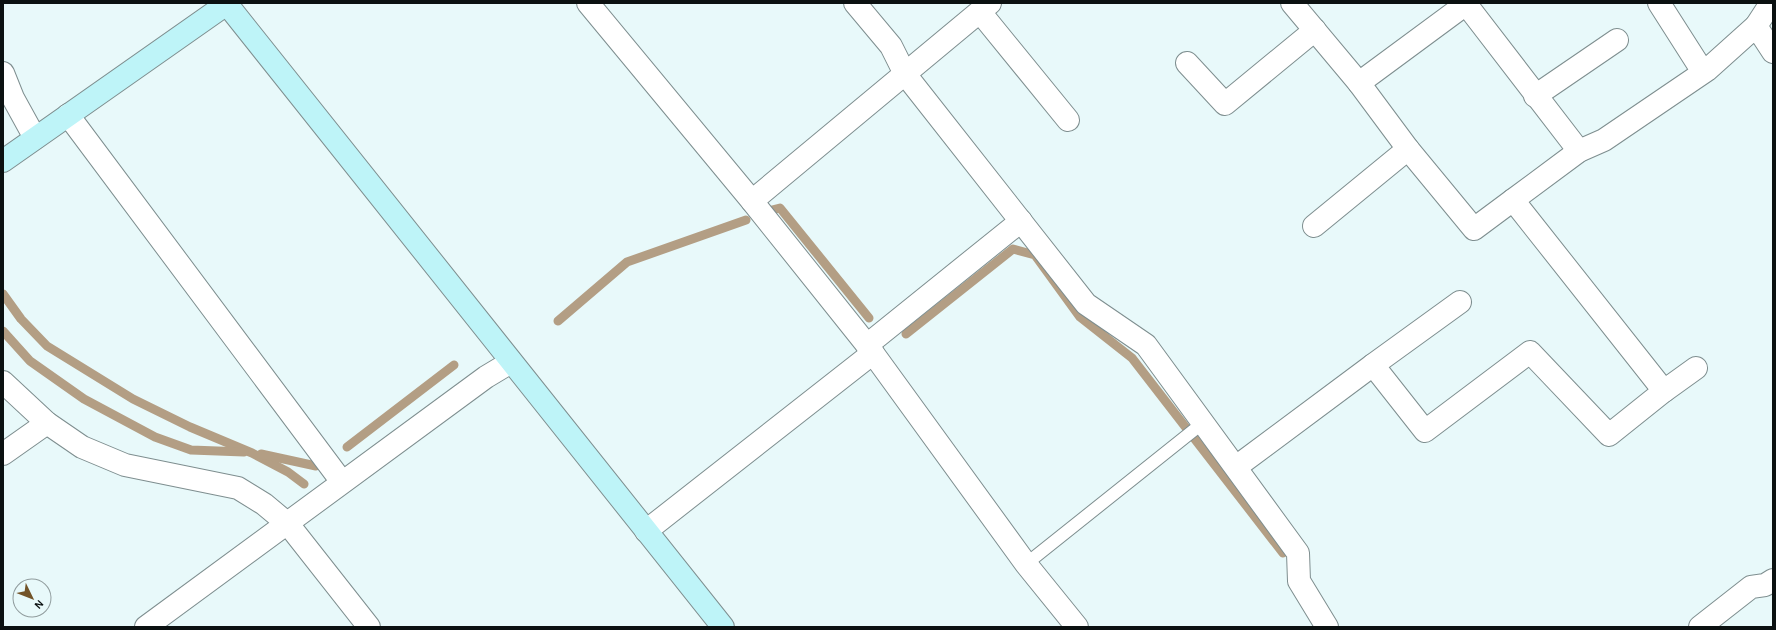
<svg xmlns="http://www.w3.org/2000/svg" width="1776" height="630" font-family="'Alegreya Sans',sans-serif">
<rect width="100%" height="100%" fill="#e8f9fa"/>
<g fill="none" stroke-linecap="round" stroke-linejoin="round">
<g stroke="#b39e84" stroke-width="9">
<path d="M772,210L780,208L869,318"/>
<path d="M3,294L21,319L47,346L133,399L190,427L252,453L288,472L304,484"/>
<path d="M558,321L627,262L746,220"/>
<path d="M3,331L30,361L84,399L155,437L191,450L244,452"/>
<path d="M906,334L1013,249L1035,255L1080,317L1132,358L1283,553"/>
<path d="M347,447L454,365"/>
<path d="M261,454L316,466"/>
</g>
<g stroke="#7e8e8f" stroke-width="14">
<path id="lane" d="M1026,564L1204,422"/>
</g>
<g stroke="#7e8e8f" stroke-width="24">
<g id="street">
<path d="M588,3L752,201L867,345L1026,564L1077,627"/>
<path d="M855,3L891,46L905,74L1086,304L1146,345L1298,553L1299,581L1327,627"/>
<path d="M1292,3L1359,83L1408,149L1474,229L1513,200L1664,391L1696,368"/>
<path d="M1659,3L1703,72"/>
<path d="M980,12L1068,120"/>
<path d="M1756,26L1771,3"/>
<path d="M1187,63L1225,104L1315,30"/>
<path d="M3,73L13,98L35,138"/>
<path d="M1359,83L1466,4L1579,151"/>
<path d="M1535,96L1617,40"/>
<path d="M68,115L342,482"/>
<path d="M1513,200L1579,151L1604,140L1707,70L1756,26L1773,52"/>
<path d="M752,201L990,3"/>
<path d="M1314,226L1408,149"/>
<path d="M867,345L1021,221"/>
<path d="M1373,365L1460,302"/>
<path d="M3,382L47,423L82,447L125,465L238,488L264,504L288,524L369,627"/>
<path d="M3,454L47,423"/>
<path d="M1236,467L1373,365L1425,431L1530,352L1609,435L1664,391"/>
<path d="M646,531L873,353"/>
<path d="M146,627L486,377L511,362"/>
<path d="M1700,627L1751,587L1765,585L1773,580"/>
</g>
</g>
<g stroke="#7e8e8f" stroke-width="24">
<g id="secondary">
<path d="M226,3L723,627"/>
<path d="M3,161L228,3"/>
</g>
</g>
<use href="#lane" stroke="#fff" stroke-width="12"/>
<use href="#street" stroke="#fff" stroke-width="22"/>
<use href="#secondary" stroke="#bef4f8" stroke-width="22"/>
</g>
<rect width="1776" height="630" fill="none" stroke="#0b1111" stroke-width="8"/>
<g transform="translate(32 598) rotate(133)"><circle r="19" fill="#e8f9fa" stroke="#909c9d"/>
<path d="M0-3L7 15L0 10L-7 15Z" fill="#725328"/>
<text y="-6" font-size="11" font-weight="bold" text-anchor="middle" fill="#0b1111">N</text>
</g>
</svg>
